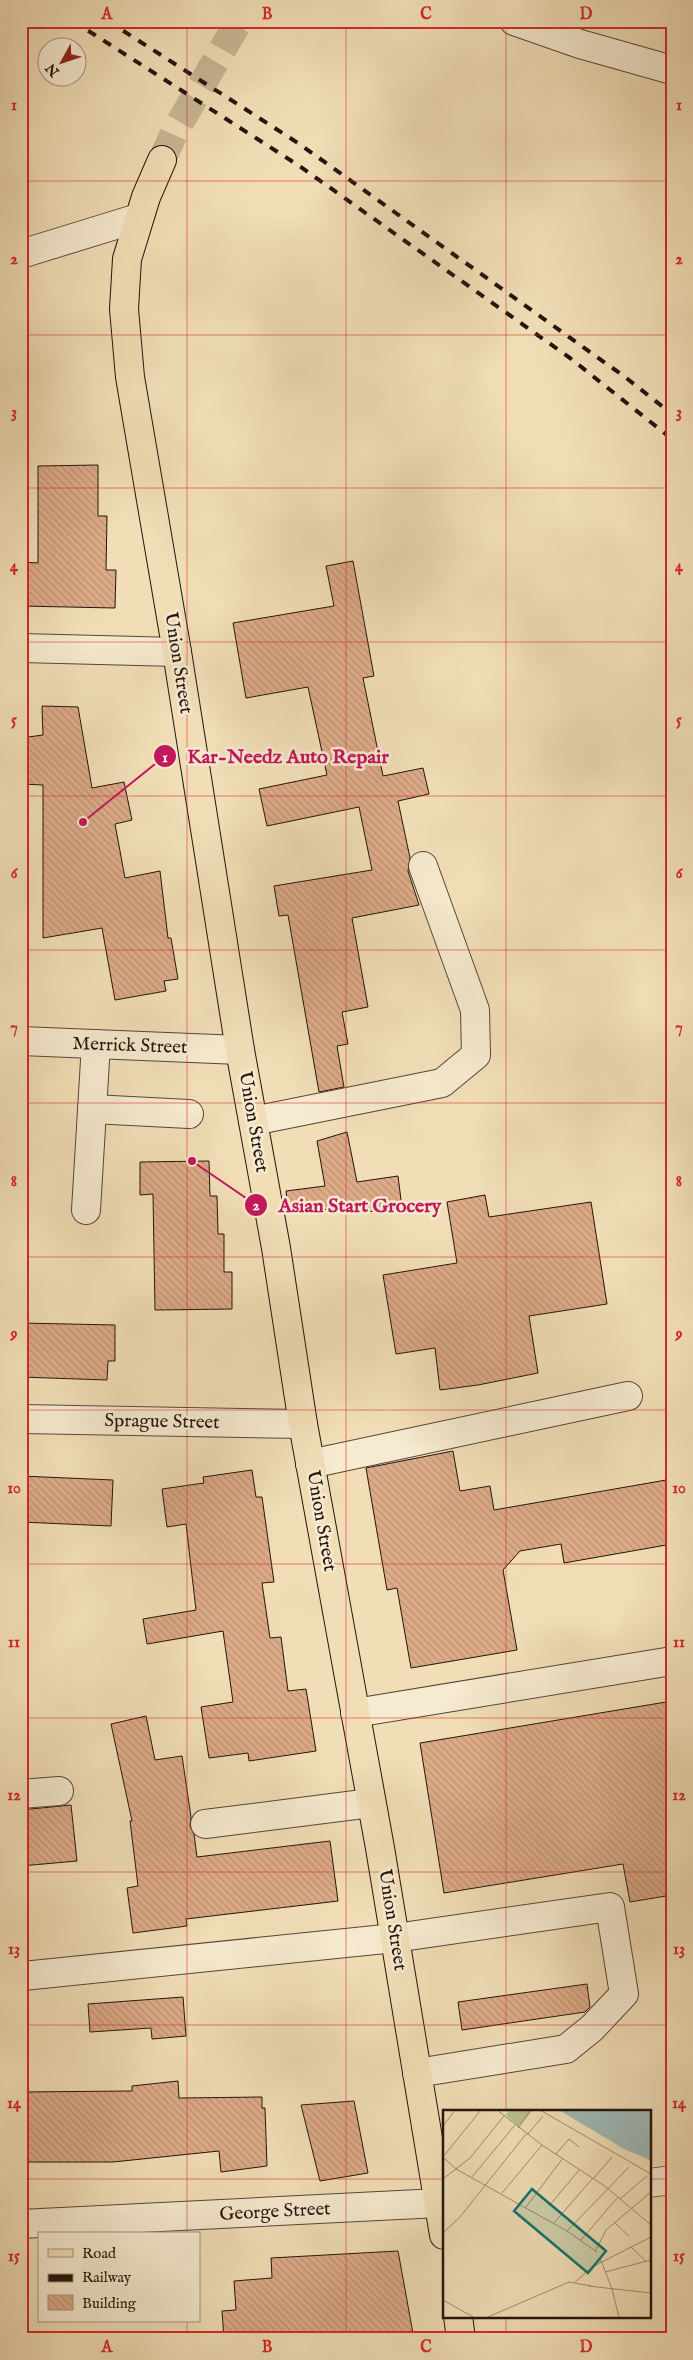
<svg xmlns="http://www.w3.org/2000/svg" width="693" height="2360" font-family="'IM FELL English',serif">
<defs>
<pattern id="building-back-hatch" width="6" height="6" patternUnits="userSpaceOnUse" patternTransform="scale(1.25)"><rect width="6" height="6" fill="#deab88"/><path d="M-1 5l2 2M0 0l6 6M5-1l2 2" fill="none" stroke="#be9274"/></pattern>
</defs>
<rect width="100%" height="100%" fill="#f1deb7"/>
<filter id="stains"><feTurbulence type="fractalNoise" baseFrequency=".004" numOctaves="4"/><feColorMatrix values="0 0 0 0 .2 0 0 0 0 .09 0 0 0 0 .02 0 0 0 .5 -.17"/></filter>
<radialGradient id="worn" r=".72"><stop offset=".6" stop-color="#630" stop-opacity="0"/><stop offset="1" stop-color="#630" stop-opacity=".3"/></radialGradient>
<g fill="url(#building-back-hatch)" stroke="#24140d">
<path d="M98,465V516H107L106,570H116L115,608L21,606V562L38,563V466Z"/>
<path d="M353,561L374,676L363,678L383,776L423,768L429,794L398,801L410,858L408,871L419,905L352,918L368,1007L342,1012L348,1044L337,1046L344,1087L319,1092L288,915L279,916L274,886L372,870L359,807L267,826L259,789L327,775L308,687L246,698L233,623L334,606L326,566Z"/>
<path d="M42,706L78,707L92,788L124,782L132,820L115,824L125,878L160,871L168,938H171L178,979L164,981L166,991L115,1000L102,928L43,938V785L21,784V738L43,735Z"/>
<path d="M347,1132L357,1182L398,1176L402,1208L365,1212L364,1207L288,1212L286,1191L325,1186L317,1141Z"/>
<path d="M209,1161L210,1196H217L218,1234H224V1272H232V1309L155,1310L153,1194L140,1195V1162Z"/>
<path d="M485,1195L489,1217L591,1202L607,1304L529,1316L538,1373L478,1385L440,1390L435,1348L396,1354L383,1275L457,1263L447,1202Z"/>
<path d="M21,1323L115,1325V1361H108L107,1380L21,1377Z"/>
<path d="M453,1451L460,1491L490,1486L494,1510L672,1479V1544L564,1563L561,1544L520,1551L503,1570L517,1650L411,1668L397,1588L387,1590L366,1468Z"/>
<path d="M252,1470L256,1497H262L274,1582L262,1583L270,1638L281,1637L288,1691L306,1689L316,1751L249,1761L248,1753L209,1758L201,1707L233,1702L223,1631L147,1644L143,1619L196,1610L186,1524L167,1527L162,1489L204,1483L203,1477Z"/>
<path d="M21,1476L113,1480L111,1526L21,1522Z"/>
<path d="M672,1701V1895L630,1902L623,1864L444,1893L420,1743Z"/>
<path d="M146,1716L155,1760L182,1756L191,1817L190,1826L194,1834L197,1857L330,1841L338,1901L186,1919L187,1926L133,1933L127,1888L138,1886L130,1821H132L111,1724Z"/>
<path d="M71,1805L77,1861L21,1866V1810Z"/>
<path d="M587,1984L590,2007L585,2012L462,2030L458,2002Z"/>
<path d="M183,1997L186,2036L152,2039L151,2028L90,2032L88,2004Z"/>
<path d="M178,2081L179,2098L262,2097V2108H265L267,2166L221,2172L219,2151L113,2162H21V2092L132,2091V2086Z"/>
<path d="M354,2101L368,2173L320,2181L301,2105Z"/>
<path d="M398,2251L414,2339H224L222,2311L236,2310L234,2281L272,2278L271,2258Z"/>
</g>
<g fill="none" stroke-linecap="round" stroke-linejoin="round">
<path stroke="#c8b695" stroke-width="28" stroke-dasharray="28 14" stroke-linecap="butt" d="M162,160L175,131L239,21"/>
<g stroke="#574638" stroke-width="30">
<g id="minor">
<path d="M514,21L580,44L672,70"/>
<path d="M21,254L138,218"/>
<path d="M21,648L177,652"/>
<path d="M21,1041L240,1050"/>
<path d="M92,1109L189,1114"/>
<path d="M253,1121L442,1083L476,1055L475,1010L423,866"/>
<path d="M86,1210L96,1044"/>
<path d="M21,1419L303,1424"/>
<path d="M310,1464L628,1396"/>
<path d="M355,1713L672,1661"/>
<path d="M21,1794L59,1791"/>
<path d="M205,1824L371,1803"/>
<path d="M23,1976L395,1938L610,1907L624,1994L592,2028L566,2049L417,2073"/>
<path d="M649,2183L672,2180"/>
<path d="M21,2224L439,2203"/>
</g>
</g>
<g stroke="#24140d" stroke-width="30">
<g id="major">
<path d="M162,160L146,197L127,259L124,309L130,377L177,652L240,1050L276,1248L303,1424L380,1848L444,2235"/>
<path d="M458,2316L461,2339"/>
</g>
</g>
<use href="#minor" stroke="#f6ead0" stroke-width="28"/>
<use href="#major" stroke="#f1deb7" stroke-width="28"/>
<g stroke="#24140d" stroke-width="4" stroke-dasharray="9 9" stroke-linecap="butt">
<path d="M73,21L298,165L570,358L672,439"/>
<path d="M108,21L298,143L625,377L672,414"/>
</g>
</g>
<path fill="none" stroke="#d62828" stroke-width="1" stroke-opacity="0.55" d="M187,21V2234M346,21V2339M506,21V2111M21,181H672M21,335H672M21,488H672M21,642H672M21,796H672M21,950H672M21,1103H672M21,1257H672M21,1410H672M21,1564H672M21,1718H672M21,1872H672M21,2025H672M21,2179H444M649,2179H672M506,2316V2339M187,2321V2339"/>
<g text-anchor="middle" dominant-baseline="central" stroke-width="5" stroke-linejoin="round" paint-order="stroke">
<g font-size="19" fill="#24140d" stroke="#f6ead0">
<text transform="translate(178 663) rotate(81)">Union Street</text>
<text transform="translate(130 1046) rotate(2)">Merrick Street</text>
<text transform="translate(253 1122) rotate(80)">Union Street</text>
<text transform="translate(162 1422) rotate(1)">Sprague Street</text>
<text transform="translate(321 1521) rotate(80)">Union Street</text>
<text transform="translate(392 1920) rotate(81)">Union Street</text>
<text transform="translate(275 2212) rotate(-3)">George Street</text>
</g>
</g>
<g transform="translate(443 2110)">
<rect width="208" height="208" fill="#f1deb7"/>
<path d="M67,0H90L76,17L63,5Z" fill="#bcc18d"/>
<path d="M116,0H207V50L181,39Z" fill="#9ebab8"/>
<path fill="none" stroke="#9f8d73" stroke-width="1" d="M54,0L99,35L163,77L208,115M97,0L208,64M0,16L12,0M75,18L87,1M84,25L100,6M113,44L126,29L136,37M0,47L38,0M0,47L13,59L124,121L154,142M29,67L72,15M151,68L169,47M0,69L27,48L61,6M59,83L99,35M177,89L204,66M106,96L137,59M83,97L120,48M171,112L186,126M111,113L150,68M124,121L186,57M0,123L17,107L83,24M138,130L175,87M188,137L203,151M153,140L163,120L208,82M157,148L169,179M162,162L208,150M132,172L149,157L208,127M145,176L208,183M169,179L176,207M0,190L30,207M45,207L126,172L148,176"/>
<path fill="#0f766e" fill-opacity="0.15" stroke="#0f766e" stroke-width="2.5" d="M89,79L163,141L145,163L71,101Z"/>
<rect width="208" height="208" fill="none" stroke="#24140d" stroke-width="2.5"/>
</g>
<path fill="none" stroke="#c2185b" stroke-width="2" d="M83 822L165 756M192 1161L256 1205"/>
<g fill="#c2185b" stroke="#f6ead0" stroke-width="2">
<circle cx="83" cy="822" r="5"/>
<circle cx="192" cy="1161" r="5"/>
<circle cx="165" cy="756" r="12"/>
<circle cx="256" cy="1205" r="12"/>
</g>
<g font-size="15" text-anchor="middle" font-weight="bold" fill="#fff">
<text x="165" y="762">1</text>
<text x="256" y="1210">2</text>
</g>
<g font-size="20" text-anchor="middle" font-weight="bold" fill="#c2185b" stroke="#f6ead0" stroke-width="5" stroke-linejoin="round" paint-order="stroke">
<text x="288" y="763">Kar-Needz Auto Repair</text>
<text x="360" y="1212">Asian Start Grocery</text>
</g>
<rect width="693" height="2360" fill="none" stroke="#f1deb7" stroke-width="55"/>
<rect x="38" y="2232" width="162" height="90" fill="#f6ead0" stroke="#a29482"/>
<rect x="48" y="2249" width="25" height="8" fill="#f1deb7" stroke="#a29482"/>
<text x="82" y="2258" font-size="15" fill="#24140d">Road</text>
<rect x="48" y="2274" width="25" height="8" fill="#24140d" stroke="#a29482"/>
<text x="82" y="2282" font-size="15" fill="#24140d">Railway</text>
<rect x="48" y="2295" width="25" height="15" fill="url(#building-back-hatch)" stroke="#a29482"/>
<text x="82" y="2308" font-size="15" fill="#24140d">Building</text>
<g transform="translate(62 62) rotate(230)"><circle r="24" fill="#f6ead0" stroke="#a29482"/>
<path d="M0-4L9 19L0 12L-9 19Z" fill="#8f2418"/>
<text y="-8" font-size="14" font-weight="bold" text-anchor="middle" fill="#24140d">N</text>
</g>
<rect x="28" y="28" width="638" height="2304" fill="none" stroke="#d62828" stroke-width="2"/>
<g font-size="16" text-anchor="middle" font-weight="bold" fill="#d62828">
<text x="107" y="19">A</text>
<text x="267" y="19">B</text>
<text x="426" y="19">C</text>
<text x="586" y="19">D</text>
<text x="14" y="110">1</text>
<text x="679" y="110">1</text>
<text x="14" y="264">2</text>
<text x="679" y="264">2</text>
<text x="14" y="417">3</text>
<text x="679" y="417">3</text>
<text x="14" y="571">4</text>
<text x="679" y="571">4</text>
<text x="14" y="725">5</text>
<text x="679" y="725">5</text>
<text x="14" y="878">6</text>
<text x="679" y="878">6</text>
<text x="14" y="1032">7</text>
<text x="679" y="1032">7</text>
<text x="14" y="1186">8</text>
<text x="679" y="1186">8</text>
<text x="14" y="1339">9</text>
<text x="679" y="1339">9</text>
<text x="14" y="1493">10</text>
<text x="679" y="1493">10</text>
<text x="14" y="1647">11</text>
<text x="679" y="1647">11</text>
<text x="14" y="1800">12</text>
<text x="679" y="1800">12</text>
<text x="14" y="1954">13</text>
<text x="679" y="1954">13</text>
<text x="14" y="2108">14</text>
<text x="679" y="2108">14</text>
<text x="14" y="2261">15</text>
<text x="679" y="2261">15</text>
<text x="107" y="2352">A</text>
<text x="267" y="2352">B</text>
<text x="426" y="2352">C</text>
<text x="586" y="2352">D</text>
</g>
<rect width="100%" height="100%" filter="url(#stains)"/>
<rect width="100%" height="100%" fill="url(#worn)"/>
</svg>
